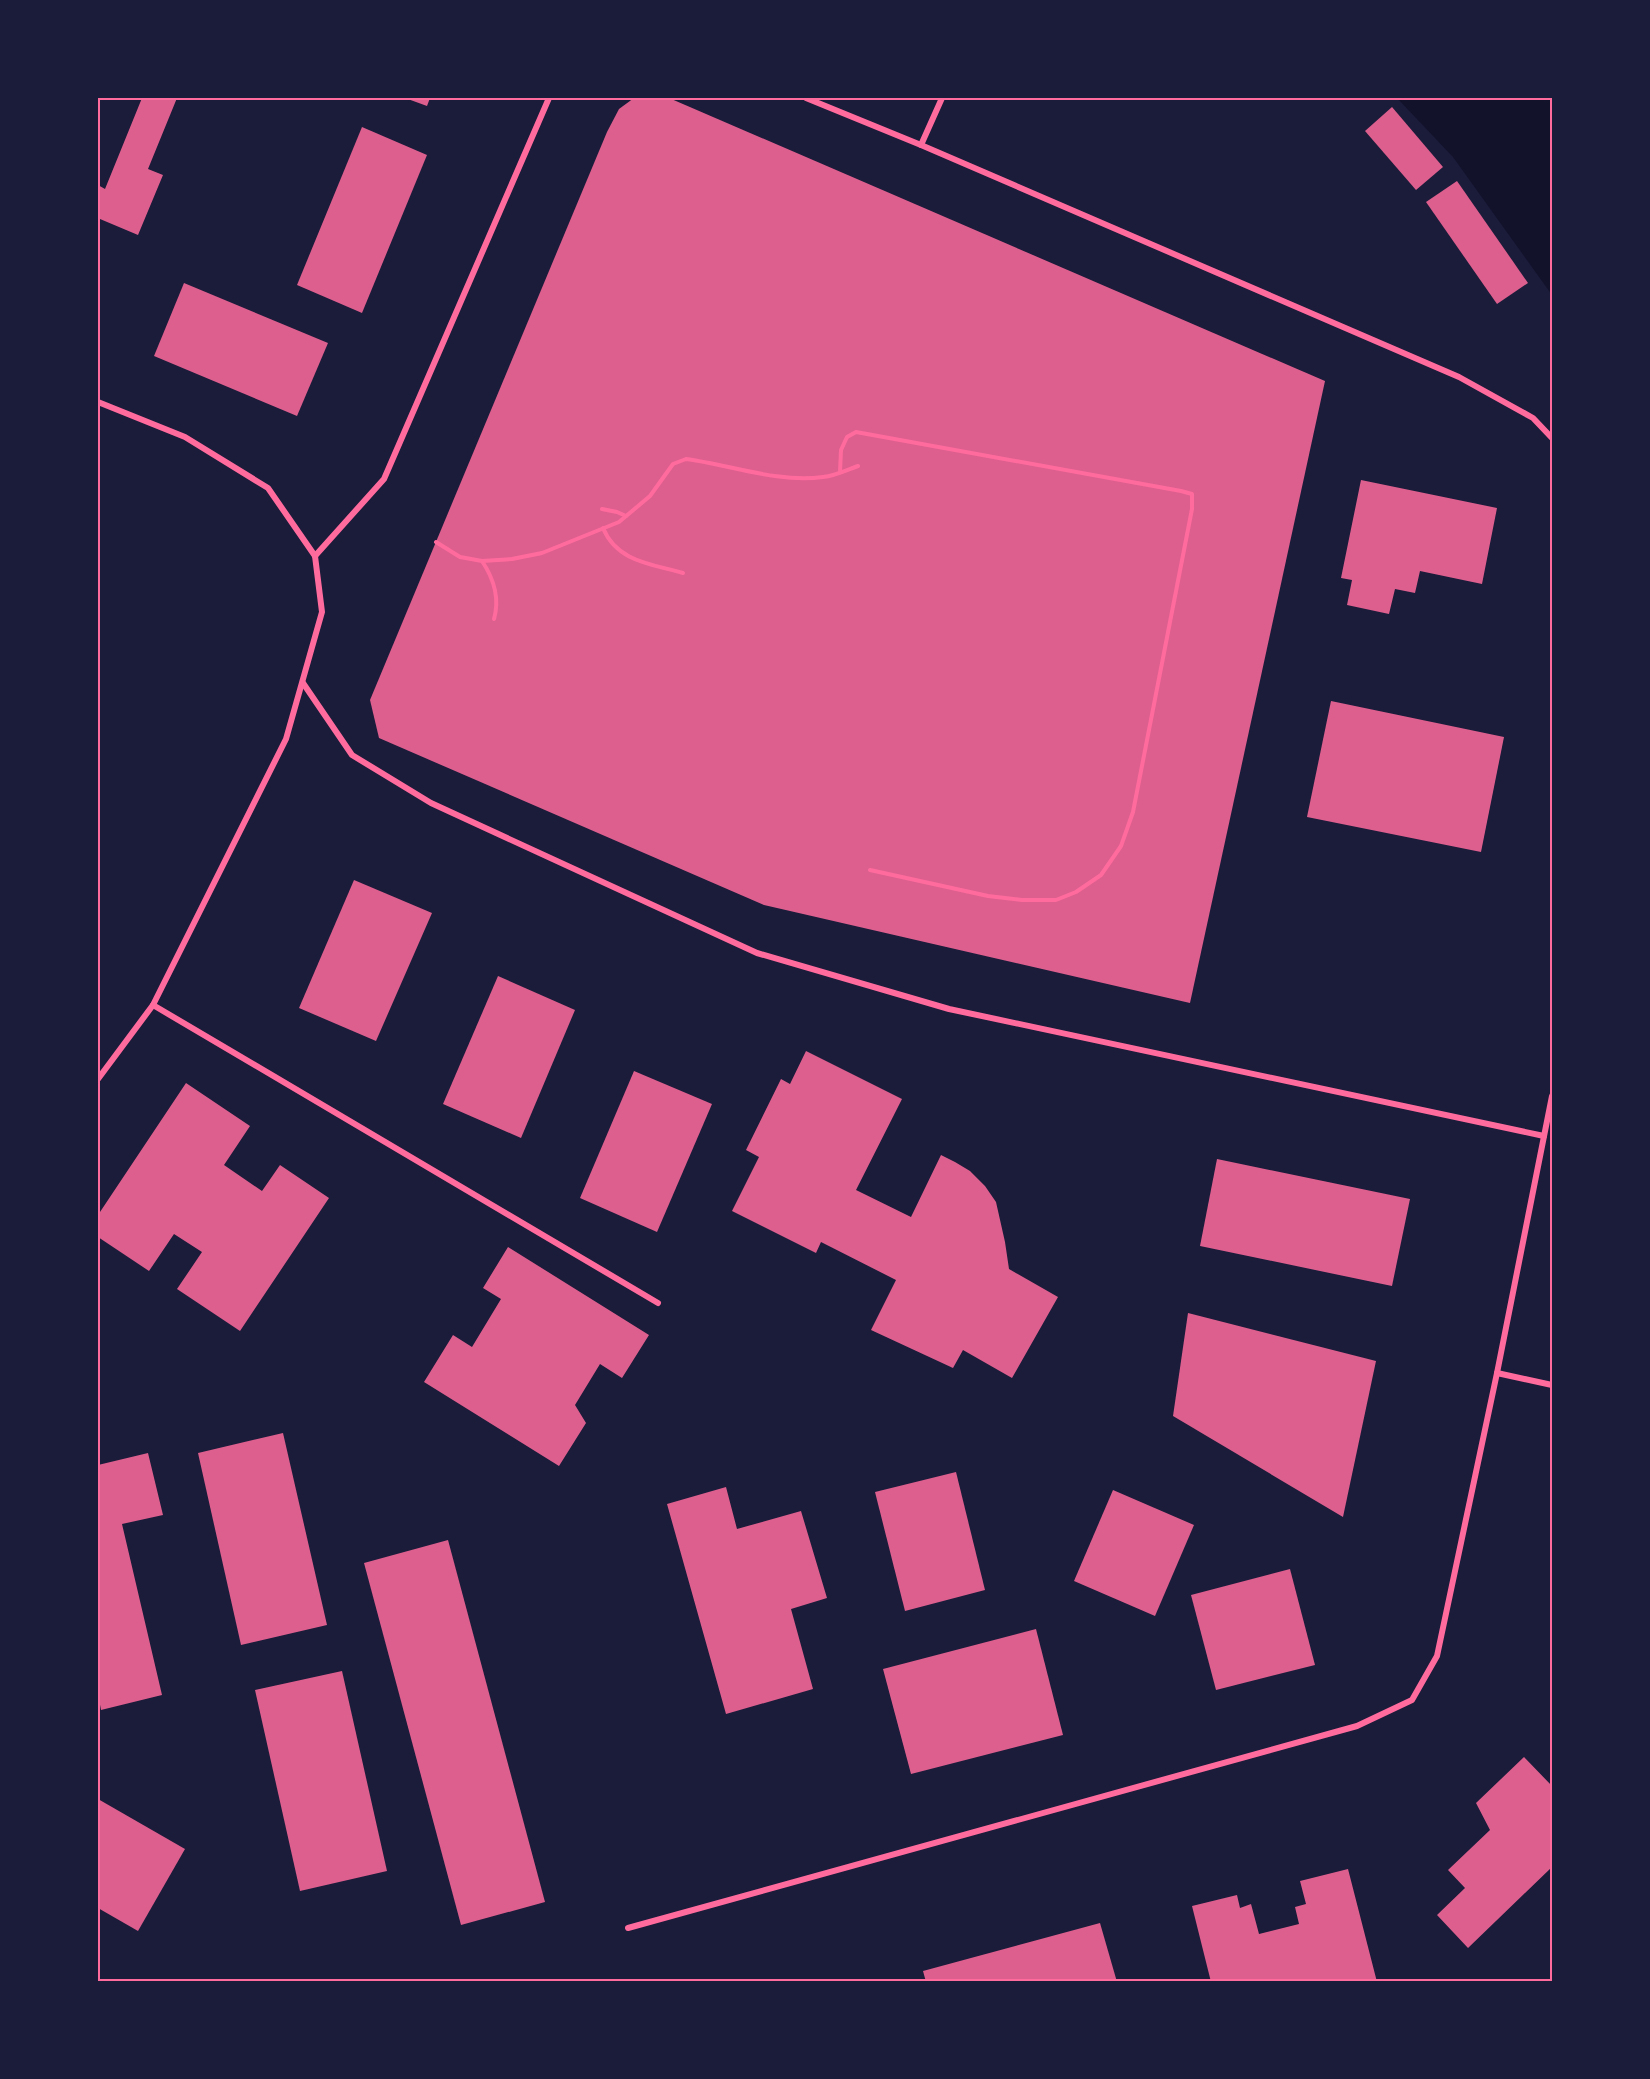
<svg xmlns="http://www.w3.org/2000/svg" width="1650" height="2079" font-family="Lato,sans-serif">
<rect width="100%" height="100%" fill="#1b1b3a"/>
<path fill="#12122b" d="M1397,98H1552V295L1453,157Z"/>
<g fill="#dd5f8e">
<path d="M142,98H177L148,169L163,175L138,235L100,219L98,226V185L105,189Z"/>
<path d="M405,98H430L427,106Z"/>
<path d="M634,98H669L1325,381L1190,1003L764,905L379,738L370,700L607,132L619,109Z"/>
<path d="M1392,107L1443,167L1416,190L1365,131Z"/>
<path d="M362,127L427,155L362,313L297,285Z"/>
<path d="M1457,181L1528,283L1497,304L1426,202Z"/>
<path d="M184,283L328,343L297,416L154,356Z"/>
<path d="M1361,480L1497,508L1482,584L1420,571L1415,593L1395,589L1389,614L1347,605L1352,580L1341,578Z"/>
<path d="M1331,701L1504,737L1481,852L1307,817Z"/>
<path d="M354,880L432,913L376,1041L299,1008Z"/>
<path d="M498,976L575,1010L521,1138L443,1104Z"/>
<path d="M806,1051L902,1099L856,1190L911,1217L941,1155L955,1162L970,1171L985,1186L996,1202L1005,1242L1009,1269L1058,1297L1012,1378L963,1350L953,1368L871,1330L896,1280L821,1242L816,1253L732,1211L759,1157L746,1150L781,1079L790,1084Z"/>
<path d="M634,1071L712,1104L657,1232L580,1198Z"/>
<path d="M186,1083L250,1126L224,1165L262,1191L280,1165L329,1198L240,1331L177,1289L202,1252L174,1234L149,1271L98,1237V1215Z"/>
<path d="M1217,1159L1410,1199L1392,1286L1200,1246Z"/>
<path d="M508,1247L649,1335L622,1378L600,1364L575,1405L586,1423L559,1466L424,1382L453,1335L472,1347L501,1299L483,1288Z"/>
<path d="M1188,1313L1376,1361L1343,1517L1173,1416Z"/>
<path d="M283,1433L327,1625L241,1645L198,1453Z"/>
<path d="M148,1453L163,1515L122,1524L162,1695L101,1710L98,1694V1465Z"/>
<path d="M956,1472L985,1590L905,1611L875,1492Z"/>
<path d="M726,1487L737,1529L801,1511L827,1598L791,1609L813,1689L726,1714L667,1504Z"/>
<path d="M1113,1490L1194,1525L1155,1616L1074,1581Z"/>
<path d="M448,1540L545,1902L461,1925L364,1563Z"/>
<path d="M1290,1569L1315,1665L1216,1690L1191,1595Z"/>
<path d="M1036,1629L1063,1735L911,1774L883,1669Z"/>
<path d="M342,1671L387,1871L300,1891L255,1690Z"/>
<path d="M1524,1757L1552,1786V1867L1468,1948L1437,1915L1465,1888L1448,1870L1490,1830L1476,1803Z"/>
<path d="M98,1799L185,1849L138,1931L98,1908Z"/>
<path d="M1348,1869L1377,1982H1211L1192,1906L1237,1895L1240,1908L1251,1904L1259,1934L1299,1924L1295,1907L1306,1904L1300,1881Z"/>
<path d="M1100,1923L1117,1982H926L923,1971Z"/>
</g>
<g fill="none" stroke-linecap="round" stroke-linejoin="round">
<g stroke="#ff6b9d" stroke-width="4">
<path d="M840,472L841,450L847,437L856,432L1181,491L1192,494V509L1133,812L1121,846L1101,875L1076,892L1056,900H1022L988,896L870,870"/>
<path d="M602,509L617,512L626,516"/>
<path d="M603,528C617,562 652,564 683,573"/>
<path d="M436,542L460,557L482,561L512,559L542,553L619,522L650,496L673,464L686,459C731,465 777,483 823,477C835,476 847,470 858,466"/>
<path d="M482,561C494,579 500,598 494,619"/>
</g>
<g stroke="#ff6b9d" stroke-width="6">
<path d="M806,98L921,145L1459,377L1533,418L1552,438"/>
<path d="M921,145L942,98"/>
<path d="M98,402L185,437L268,488L315,556"/>
<path d="M303,683L352,755L431,803L757,953L949,1009L1544,1136"/>
<path d="M153,1005L658,1303"/>
<path d="M98,1079L153,1005L286,739L322,612L315,556L384,479L549,98"/>
<path d="M1497,1373L1552,1385"/>
<path d="M628,1928L1357,1726L1412,1700L1437,1656L1497,1373L1552,1096"/>
</g>
</g>
<rect width="1650" height="2079" fill="none" stroke="#1b1b3a" stroke-width="198"/>
<rect x="99" y="99" width="1452" height="1881" fill="none" stroke="#ff6b9d" stroke-width="2"/>
</svg>
